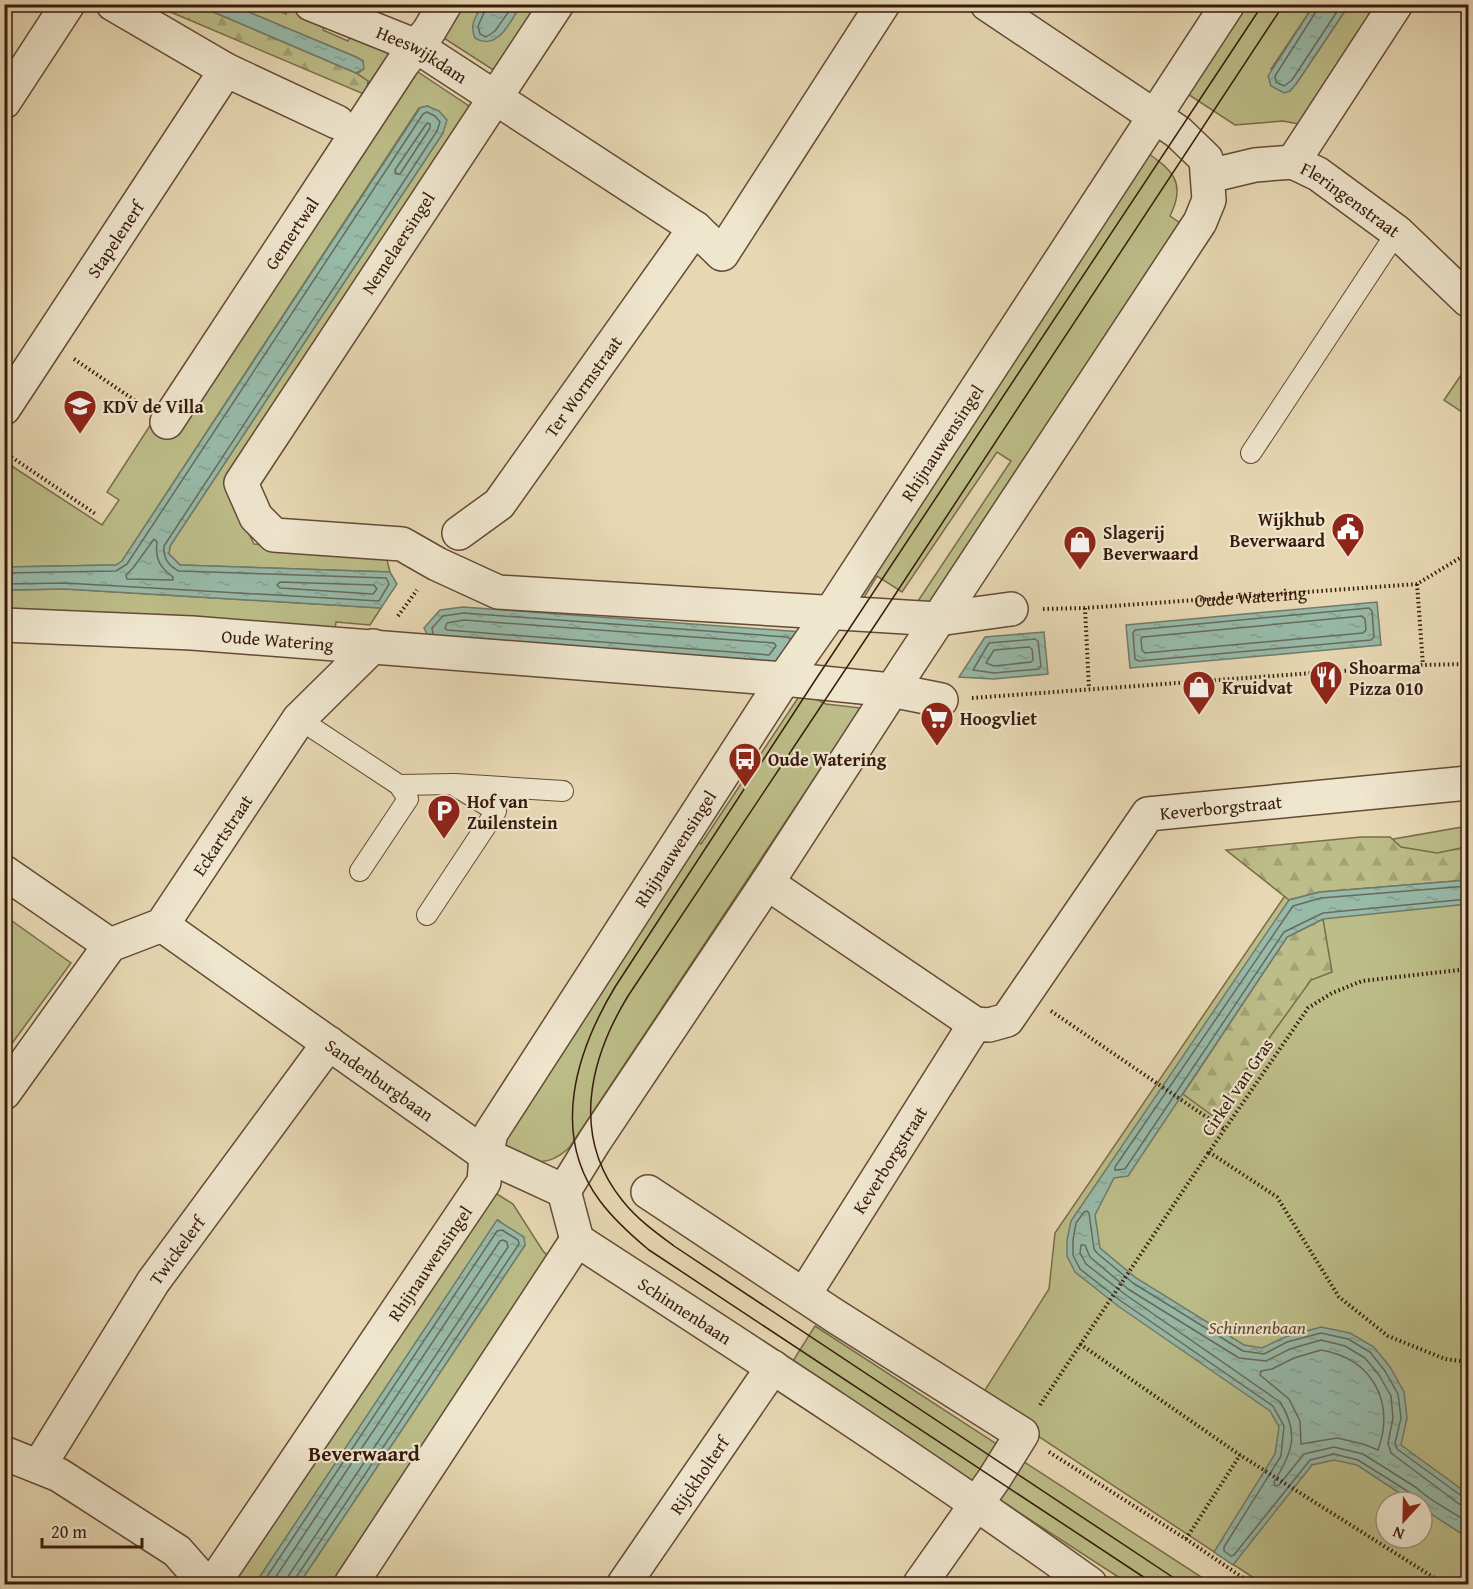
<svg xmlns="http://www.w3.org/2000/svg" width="1473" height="1589" font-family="'Gentium Book Plus',serif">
<defs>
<pattern id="forest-firs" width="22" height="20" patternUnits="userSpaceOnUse" patternTransform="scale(1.5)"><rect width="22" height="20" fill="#bcbd88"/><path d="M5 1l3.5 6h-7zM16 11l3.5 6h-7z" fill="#a2a274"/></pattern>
<pattern id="water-ripples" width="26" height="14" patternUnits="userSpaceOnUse" patternTransform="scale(1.5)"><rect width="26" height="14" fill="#97baa9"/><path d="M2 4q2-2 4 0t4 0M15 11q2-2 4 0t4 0" fill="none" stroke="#839f90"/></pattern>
</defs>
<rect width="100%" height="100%" fill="#e7d8b3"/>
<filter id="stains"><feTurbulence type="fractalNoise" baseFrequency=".00333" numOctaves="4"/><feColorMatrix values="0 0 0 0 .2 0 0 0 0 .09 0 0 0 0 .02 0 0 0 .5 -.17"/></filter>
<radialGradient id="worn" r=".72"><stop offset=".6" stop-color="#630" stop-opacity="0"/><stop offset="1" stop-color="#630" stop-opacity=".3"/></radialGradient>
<g fill="#bcbd88" stroke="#7a6c4a" stroke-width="1.5" fill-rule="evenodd">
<path d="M232,5H264L286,14L289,6L326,22L323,30L348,41L352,32L401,54L366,95L368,81L356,73L360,72L363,61L356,57Z"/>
<path d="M455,5H483L477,14L499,36L521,5H548L501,75L436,33Z"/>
<path d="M1236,5H1314L1271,69L1296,84L1349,5H1384L1304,125L1283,121L1235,125L1180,89Z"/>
<path d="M409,66L478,112L227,489L254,544L386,556L390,572L180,565L169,554L170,546L443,133L428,106L419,108L122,561L116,565L5,567L4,461L102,525L119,500L107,492L153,421Z"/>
<path d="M1145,151C1172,170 1187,182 1170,216L1180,223L927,606L918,601L1011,461L997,452L902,592L877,576L862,601L848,599Z"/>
<path d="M1468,365V416L1444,400Z"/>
<path d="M65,589L381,608L370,625L336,622L334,637L5,617V590Z"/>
<path d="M802,692L826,704L861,708L569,1148C541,1174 522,1158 496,1141L692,839L701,844Z"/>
<path d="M1468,826V1584H1263L980,1398L1049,1289L1055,1233L1314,853ZM1386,1502H1422V1538H1386Z"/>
<path d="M5,916L71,963L5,1053Z"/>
<path d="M489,1189L513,1204L543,1251L554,1262L341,1584H299L525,1245L498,1220L255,1584H231Z"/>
<path d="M815,1326L1212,1584H1129L791,1364Z"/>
</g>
<g fill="url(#forest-firs)" stroke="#7a6c4a" stroke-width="1.5">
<path d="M154,5H197L356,73L368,81L366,95Z"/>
<path d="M1361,837H1390L1401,847L1437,853L1461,848L1468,839V880L1320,892L1289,900L1226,850Z"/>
<path d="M1323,919L1332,972L1311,980L1213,1116L1183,1094L1287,937Z"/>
</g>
<g fill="url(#water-ripples)" stroke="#717a6b" stroke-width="1.5">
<path d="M197,5H232L356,57L363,61L364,69L356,73Z"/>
<path d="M483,5H521C511,21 497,52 475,38C469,24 476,16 483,5Z"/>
<path d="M1314,5H1349L1296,84L1290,91L1284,93L1271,86L1268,76Z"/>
<path d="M427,106L439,111L447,120L443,133L170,546L169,554L180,565L390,572L397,584L381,608L65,589L5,590V567L116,565L122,561L420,108Z"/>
<path d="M1377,602L1381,645L1130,668L1126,625Z"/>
<path d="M463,607L802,632L777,669L429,639L424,628L440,610Z"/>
<path d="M1044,632L1048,674L994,679L959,677L985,637Z"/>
<path d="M1468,880V904L1323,919L1287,937L1128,1176L1114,1178L1095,1215L1100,1248L1136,1278L1244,1345L1262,1348L1285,1337L1321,1327L1350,1333L1374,1347L1390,1367L1404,1392L1407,1418L1401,1445L1468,1494V1538L1422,1508V1502H1413L1357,1465L1334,1460L1312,1465L1233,1565L1214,1552L1275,1454L1279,1427L1270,1411L1118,1306L1075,1272L1067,1256V1240L1071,1221L1289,900L1320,892Z"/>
<path d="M497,1220L524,1237L525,1245L299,1584H255Z"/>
</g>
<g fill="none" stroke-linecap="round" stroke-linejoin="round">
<g stroke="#686a5b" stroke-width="1.5">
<path d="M488,4L478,26L480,34L486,37L495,31L514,4"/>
<path d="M1318,4L1317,10L1275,76L1276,82L1284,86L1292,80L1342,4"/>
<path d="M427,123L430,124V128L400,174H396L395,170Z"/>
<path d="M154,539L157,542C155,558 159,567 173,577V580L127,579L126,575L133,568Z"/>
<path d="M4,573L116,571L127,564L423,114L427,112L435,116L440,122L437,131L164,546C163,558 168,566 179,571L386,578L389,584L379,601L65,583L4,584"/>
<path d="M280,582L374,585L377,589L373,594L280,588L277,585Z"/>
<path d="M1369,608L1372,611L1374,637L1371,640L1139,661L1135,659L1133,633L1135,630Z"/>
<path d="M1362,616L1365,619L1366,630L1363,633L1145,653L1142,650L1141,639L1143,637Z"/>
<path d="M464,620L774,643L776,646L769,655L447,630L445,628L447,623Z"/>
<path d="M433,634L432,628L443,616L464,613L787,637L790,639"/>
<path d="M1035,639L1038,641L1041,666L1039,669L994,673L973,670L989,643Z"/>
<path d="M1029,647L1032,649L1033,660L1031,662L994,666L986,663L994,650Z"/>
<path d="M1468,886L1321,898L1293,906L1115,1167V1170L1125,1169L1284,932L1323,913L1468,899"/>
<path d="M1321,1350C1373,1359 1395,1402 1378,1450L1363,1444L1337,1438L1301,1444L1300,1421L1289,1399L1260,1375L1261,1371L1272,1369L1294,1358Z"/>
<path d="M1415,1502L1412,1494L1358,1460L1334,1454L1310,1460L1234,1555L1231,1556L1224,1551V1547L1281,1456L1284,1426L1273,1406L1121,1301L1080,1269L1073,1255V1240L1076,1223L1084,1212L1087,1211L1089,1213L1094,1249L1097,1253L1133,1283L1243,1351L1264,1354L1287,1342L1321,1333L1348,1339L1370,1352L1385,1371L1398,1394L1401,1418L1395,1443L1397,1449L1463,1497L1468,1498"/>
<path d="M1468,1506L1459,1504L1391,1453L1388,1443L1393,1418L1391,1396L1379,1375L1365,1358L1345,1346L1321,1340L1290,1349L1266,1361L1239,1358L1128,1289L1090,1257L1085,1245H1081L1080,1253L1086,1264L1126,1295L1280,1402C1300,1433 1292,1453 1274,1482L1275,1486L1279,1485L1304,1454L1334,1447L1363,1454L1417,1488C1427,1499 1454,1513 1468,1522"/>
<path d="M262,1584L497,1231L502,1230L518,1240L519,1244L295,1579L294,1584"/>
<path d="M271,1584L500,1241L503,1240L507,1242L508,1247L289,1575L287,1584"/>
</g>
<g stroke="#644a36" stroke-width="22">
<g id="lane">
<path d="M1251,453L1397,232"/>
<path d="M299,719L399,785L452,784L496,811L427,915"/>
<path d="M455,784L563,791"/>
<path d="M360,871L408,799L399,785"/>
</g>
</g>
<g stroke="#644a36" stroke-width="36">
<g id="street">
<path d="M113,4L226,70L337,122"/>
<path id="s2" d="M311,4L416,46L695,228L722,254L883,4"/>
<path d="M557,4L241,483L256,517L274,535L402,544L437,564L498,592L938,619L1011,609"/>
<path d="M4,102L68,4"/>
<path d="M1293,162L1396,4"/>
<path id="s3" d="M1209,176L1255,165L1293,162L1318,174L1397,232L1468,300"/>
<path id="s4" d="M4,408L226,70"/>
<path id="s5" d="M167,422L403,63L429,31L445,4"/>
<path id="s6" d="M459,533L499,504L695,228"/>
<path id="s7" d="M4,625L192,633L784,679L891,690L941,700"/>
<path d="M4,872L110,945"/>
<path d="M767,883L975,1024"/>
<path id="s8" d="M162,925L486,1155L564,1191L577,1240"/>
<path id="s9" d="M4,1093L110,945L162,925L299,719L373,646"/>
<path d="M564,1191L594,1142L767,883L905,670L1200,222L1209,200L1206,159L1178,132L987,4"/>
<path d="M648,1192L835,1316L1022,1434L994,1479L920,1584"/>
<path id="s10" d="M577,1240C750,1352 923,1464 1090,1584"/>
<path id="s11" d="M804,1295L975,1024L989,1025L1007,1020L1148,814L1468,783"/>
<path d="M4,1453L59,1475L177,1551L206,1584"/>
<path id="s12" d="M39,1466L153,1282L329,1043"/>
<path id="s13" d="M213,1584L484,1182L486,1155L491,1133L784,679L831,612L1228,4"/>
<path d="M351,1584L577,1240"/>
<path id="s14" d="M624,1584L773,1367"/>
</g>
</g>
<g stroke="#381a0d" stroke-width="4" stroke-dasharray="1.5 3" stroke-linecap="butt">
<path d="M74,359L140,404"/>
<path d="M4,452L97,515"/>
<path d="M1417,584L1423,665"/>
<path d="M1085,608L1089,689"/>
<path id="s1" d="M1043,609L1085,608L1417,584L1468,553"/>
<path d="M398,616L417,590"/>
<path d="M972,698L1423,665L1468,664"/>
<path d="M1468,969L1362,981L1332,993L1308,1008L1209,1152L1277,1197L1339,1297L1388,1336L1445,1359L1468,1362"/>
<path d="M1051,1011L1224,1129"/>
<path d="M1080,1344L1240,1455L1444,1584"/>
<path d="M1040,1405L1209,1152"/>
<path d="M1049,1452L1186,1539L1252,1584"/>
<path d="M1186,1539L1240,1455"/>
</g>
<use href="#lane" stroke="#efe6ce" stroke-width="20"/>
<use href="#street" stroke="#efe6ce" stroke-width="33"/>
<g stroke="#381a0d" stroke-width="1.5">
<path d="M1154,1584L649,1250C631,1235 614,1220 600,1201C550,1134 576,1052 615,987L814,682L1263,4"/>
<path d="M1183,1584L674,1246C655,1232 637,1219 622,1200C571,1136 589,1060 628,996L881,616L1284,4"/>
</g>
</g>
<defs>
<g id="school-pin" transform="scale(1.725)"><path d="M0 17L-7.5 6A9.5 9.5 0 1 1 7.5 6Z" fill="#8f2418" stroke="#efe6ce"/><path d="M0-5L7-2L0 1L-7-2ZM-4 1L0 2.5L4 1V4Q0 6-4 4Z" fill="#fff"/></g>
<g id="civic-pin" transform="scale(1.725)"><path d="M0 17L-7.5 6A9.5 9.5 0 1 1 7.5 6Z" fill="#8f2418" stroke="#efe6ce"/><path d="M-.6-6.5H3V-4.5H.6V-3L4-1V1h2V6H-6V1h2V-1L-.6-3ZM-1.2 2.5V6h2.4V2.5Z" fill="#fff"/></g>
<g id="shop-pin" transform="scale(1.725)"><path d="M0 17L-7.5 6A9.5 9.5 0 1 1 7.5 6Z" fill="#8f2418" stroke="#efe6ce"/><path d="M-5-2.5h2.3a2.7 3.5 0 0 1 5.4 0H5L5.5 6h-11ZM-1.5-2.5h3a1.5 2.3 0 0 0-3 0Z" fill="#fff"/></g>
<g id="restaurant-pin" transform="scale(1.725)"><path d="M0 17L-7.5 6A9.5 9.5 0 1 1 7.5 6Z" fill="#8f2418" stroke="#efe6ce"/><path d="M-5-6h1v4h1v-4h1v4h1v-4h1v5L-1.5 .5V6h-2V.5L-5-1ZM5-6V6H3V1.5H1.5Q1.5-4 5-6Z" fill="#fff"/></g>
<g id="supermarket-pin" transform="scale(1.725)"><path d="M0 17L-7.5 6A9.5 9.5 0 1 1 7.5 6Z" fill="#8f2418" stroke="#efe6ce"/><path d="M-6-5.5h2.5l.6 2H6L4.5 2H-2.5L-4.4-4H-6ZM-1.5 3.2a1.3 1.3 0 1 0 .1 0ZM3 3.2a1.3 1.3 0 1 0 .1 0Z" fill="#fff"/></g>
<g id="bus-pin" transform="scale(1.725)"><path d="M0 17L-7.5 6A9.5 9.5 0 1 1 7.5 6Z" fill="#8f2418" stroke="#efe6ce"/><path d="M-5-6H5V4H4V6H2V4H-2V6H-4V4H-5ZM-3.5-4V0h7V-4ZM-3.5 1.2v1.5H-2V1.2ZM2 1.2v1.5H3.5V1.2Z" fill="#fff"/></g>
<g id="parking-pin" transform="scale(1.725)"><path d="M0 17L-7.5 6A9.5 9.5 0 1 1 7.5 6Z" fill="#8f2418" stroke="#efe6ce"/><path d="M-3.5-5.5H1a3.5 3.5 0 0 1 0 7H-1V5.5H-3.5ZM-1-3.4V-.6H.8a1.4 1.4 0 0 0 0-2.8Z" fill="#fff"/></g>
</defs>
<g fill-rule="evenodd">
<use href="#school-pin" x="80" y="406"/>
<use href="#civic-pin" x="1348" y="529"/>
<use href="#shop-pin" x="1080" y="542"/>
<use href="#restaurant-pin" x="1326" y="677"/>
<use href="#shop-pin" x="1199" y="687"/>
<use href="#supermarket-pin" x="937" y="718"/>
<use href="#bus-pin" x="745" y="759"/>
<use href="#parking-pin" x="444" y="811"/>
</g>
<g text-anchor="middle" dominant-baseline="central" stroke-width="4.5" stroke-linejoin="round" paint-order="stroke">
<g font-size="18" fill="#381a0d" stroke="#efe6ce">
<text stroke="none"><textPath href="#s2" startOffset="122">Heeswijkdam</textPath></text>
<text stroke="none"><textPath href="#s3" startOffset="154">Fleringenstraat</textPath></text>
<text stroke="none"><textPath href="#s5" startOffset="226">Gemertwal</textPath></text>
<text stroke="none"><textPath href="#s4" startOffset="202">Stapelenerf</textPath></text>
<text transform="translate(398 243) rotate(-57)">Nemelaersingel</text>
<text stroke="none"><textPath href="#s6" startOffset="194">Ter Wormstraat</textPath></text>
<text stroke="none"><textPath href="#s13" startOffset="1359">Rhijnauwensingel</textPath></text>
<text stroke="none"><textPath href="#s1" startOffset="208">Oude Watering</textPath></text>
<text stroke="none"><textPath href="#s7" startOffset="274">Oude Watering</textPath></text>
<text stroke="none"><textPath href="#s11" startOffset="676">Keverborgstraat</textPath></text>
<text stroke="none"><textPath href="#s9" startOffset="346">Eckartstraat</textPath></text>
<text stroke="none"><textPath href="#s13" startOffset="873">Rhijnauwensingel</textPath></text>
<text stroke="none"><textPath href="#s8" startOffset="267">Sandenburgbaan</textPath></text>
<text transform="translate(1237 1087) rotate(-56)">Cirkel van Gras</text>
<text stroke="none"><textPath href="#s11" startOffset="160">Keverborgstraat</textPath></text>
<text stroke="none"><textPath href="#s12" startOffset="256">Twickelerf</textPath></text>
<text stroke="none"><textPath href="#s13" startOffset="387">Rhijnauwensingel</textPath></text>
<text stroke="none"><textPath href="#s10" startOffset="129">Schinnenbaan</textPath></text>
<text stroke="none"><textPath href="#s14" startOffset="132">Rijckholterf</textPath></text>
</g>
<g font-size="18" font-weight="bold" fill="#381a0d" stroke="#efe6ce" text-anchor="start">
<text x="103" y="406">KDV de Villa</text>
<text x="1325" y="519" text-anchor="end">Wijkhub<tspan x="1325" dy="21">Beverwaard</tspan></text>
<text x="1103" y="532">Slagerij<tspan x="1103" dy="21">Beverwaard</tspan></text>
<text x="1349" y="667">Shoarma<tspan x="1349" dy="21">Pizza 010</tspan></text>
<text x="1222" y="687">Kruidvat</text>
<text x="960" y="718">Hoogvliet</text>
<text x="768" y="759">Oude Watering</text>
<text x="467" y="801">Hof van<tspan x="467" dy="21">Zuilenstein</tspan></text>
</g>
<g font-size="18" font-style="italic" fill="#604b32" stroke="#efe6ce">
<text x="1257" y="1327">Schinnenbaan</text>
</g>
<g font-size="21" font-weight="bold" fill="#381a0d" stroke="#efe6ce">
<text x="364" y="1453">Beverwaard</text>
</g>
</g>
<rect width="1473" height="1589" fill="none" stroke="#e7d8b3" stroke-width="24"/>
<rect x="6" y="6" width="1461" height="1577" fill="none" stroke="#381a0d" stroke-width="3"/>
<rect x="12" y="12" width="1449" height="1565" fill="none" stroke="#381a0d" stroke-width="1.5"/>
<g transform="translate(1404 1520) rotate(202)"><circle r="28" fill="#efe6ce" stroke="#a69481" stroke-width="1.5"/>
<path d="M0-4.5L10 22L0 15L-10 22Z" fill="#8f2418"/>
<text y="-9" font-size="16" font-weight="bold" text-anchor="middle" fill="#381a0d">N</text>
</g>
<path d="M42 1538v9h100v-9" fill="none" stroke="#381a0d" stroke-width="3"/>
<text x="51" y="1538" font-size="18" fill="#381a0d" stroke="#efe6ce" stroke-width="4.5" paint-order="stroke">20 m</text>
<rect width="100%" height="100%" filter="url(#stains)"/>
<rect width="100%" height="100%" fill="url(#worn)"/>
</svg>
